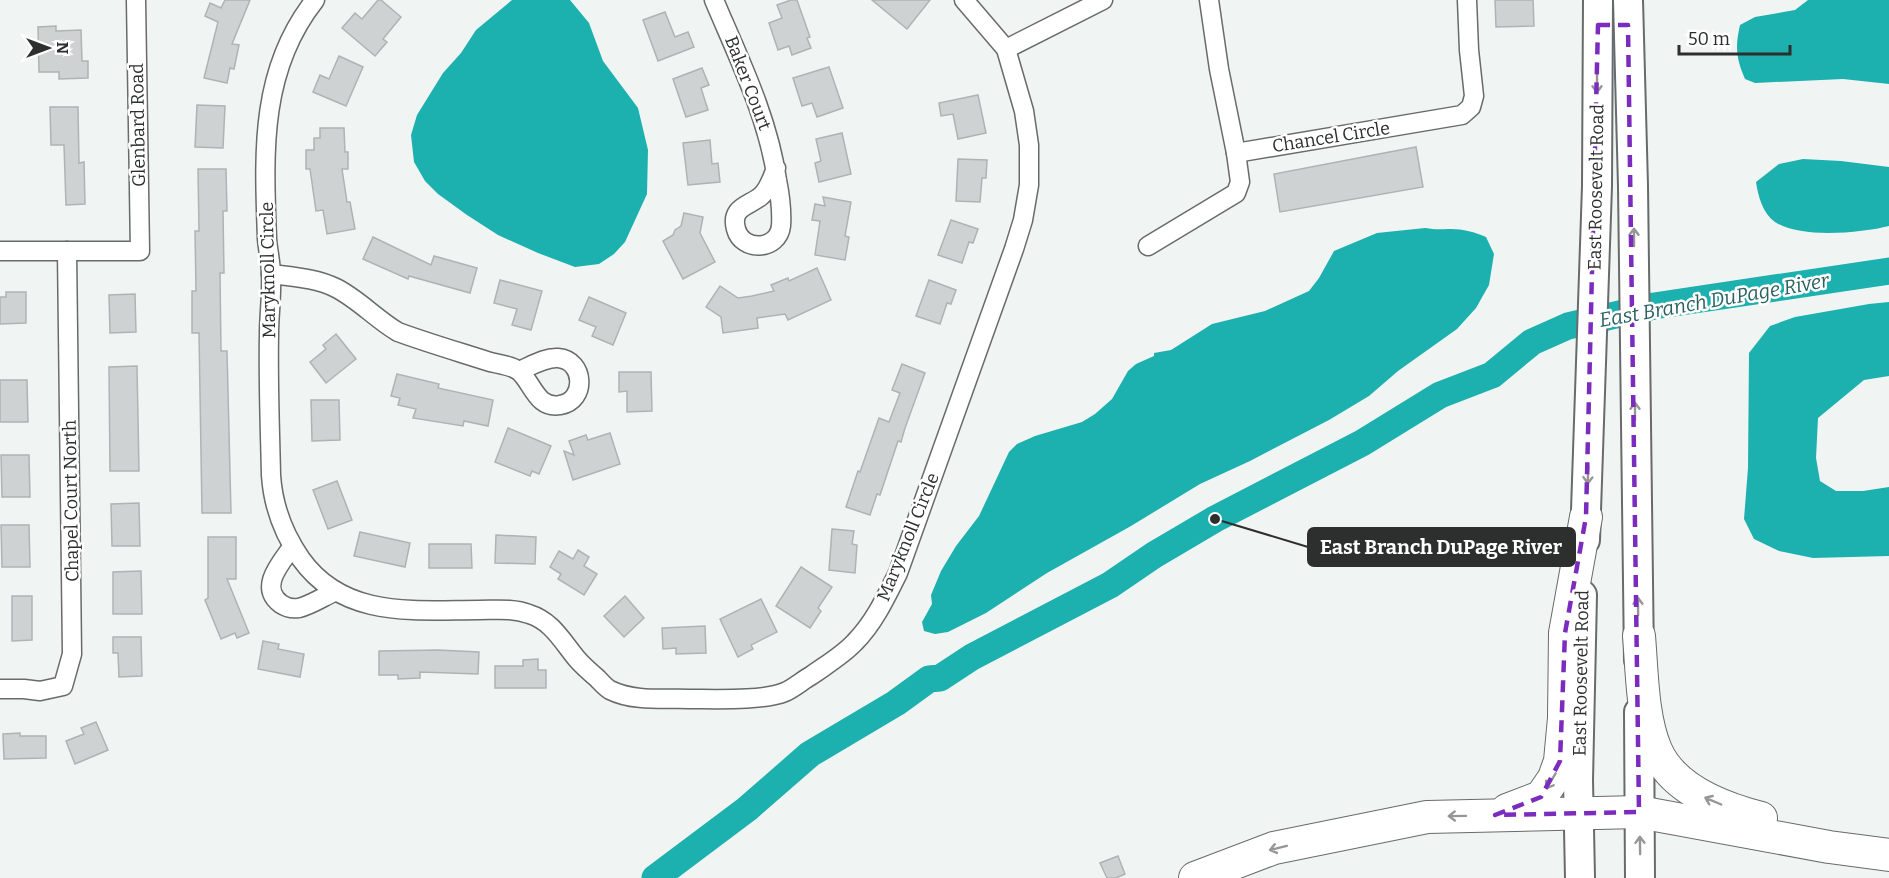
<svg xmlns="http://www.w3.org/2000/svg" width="1889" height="878" font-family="Bitter,serif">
<rect width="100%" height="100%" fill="#f0f5f4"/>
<g fill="#1cb0ae">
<path d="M512,0H570L589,23L603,61L638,108L648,150L647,194L625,242L614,254L599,264L575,267L538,253L498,235L467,215L438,194L425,181L414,162L411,135L417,115L443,73L461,53L476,30Z"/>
<path d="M1808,0H1889V84L1843,79L1755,83L1745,79C1736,58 1735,47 1740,25L1755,17L1795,10Z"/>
<path d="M1803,159L1841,161L1889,167V226C1861,233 1800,239 1775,222C1763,214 1758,196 1756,182L1779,164Z"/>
<path d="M1425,228C1437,230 1440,229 1451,229C1463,229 1475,232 1486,237L1494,254L1489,285L1476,308L1457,329L1398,371L1369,396L1329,420L1250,461L1200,484L1131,526L1047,573L986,613L948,632L935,634L924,631L922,622L932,604L931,595L941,571L956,546L979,516L1009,452L1017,444L1035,436L1082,422L1095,414L1112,399L1128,371L1136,364L1154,356V353L1171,350L1212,324L1265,311L1309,291L1319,278L1334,251L1377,233Z"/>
<path d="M1889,302V376L1864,380L1818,418L1816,458L1820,481L1836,491H1863L1889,487V556L1813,558L1779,551L1754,539L1744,519L1748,468L1749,353L1770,326L1795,317L1869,304Z"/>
</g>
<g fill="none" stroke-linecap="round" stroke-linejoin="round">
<path stroke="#1cb0ae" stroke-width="27" d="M655,878L747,809L810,754L896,703L929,679L940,678L972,657L1110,585L1154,555L1215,519L1362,443L1440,395L1492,375L1532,342L1568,326L1654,306L1889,271"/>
</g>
<g fill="#ced2d2" stroke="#afb3b3" stroke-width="1.5">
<path d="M225,0H250L232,44L239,45L234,69L230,68L227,83L204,78L218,22L205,16L210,3L221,8Z"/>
<path d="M378,0H381L401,17L383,39L387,42L375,56L342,28L355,13L362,19Z"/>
<path d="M791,0H797L810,37L807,38L811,48L792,55L789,46L778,50L769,23L782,18L777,5Z"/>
<path d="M872,0H930L907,29Z"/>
<path d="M1495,0H1533L1534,26L1496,27Z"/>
<path d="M665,12L675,37L688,32L694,47L658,61L643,20Z"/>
<path d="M56,26V31L81,30L82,61H88V78L59,79V72H39L38,27Z"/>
<path d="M339,56L363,67L346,106L313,92L320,75L329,79Z"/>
<path d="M829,67L843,108L817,117L812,103L802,106L793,78Z"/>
<path d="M702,68L709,85L701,88L708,110L686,117L673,79Z"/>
<path d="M978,95L986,133L958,139L953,114L941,116L939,103Z"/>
<path d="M197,105L225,106L223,148L195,147Z"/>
<path d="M50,107H78L79,163L84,162L85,204L66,205L64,145H51Z"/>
<path d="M320,128H344L345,152H348V169H342L347,202H350L355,229L327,234L323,210L316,211L310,169H306V150H314V138H320Z"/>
<path d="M842,133L851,174L819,182L815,163L821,161L816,139Z"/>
<path d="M710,140L712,164L718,163L720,182L688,185L683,143Z"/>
<path d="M1416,147L1423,187L1280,212L1274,174Z"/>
<path d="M958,159L987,160L986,178H982L980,202L956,201Z"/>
<path d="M198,169H226L227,211H223L224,273H220L221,351H227L231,513H202L199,333H192V291H196L195,231H199Z"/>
<path d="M823,197L851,202L845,236L849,237L845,260L815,255L820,221L812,220L815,204L825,206Z"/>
<path d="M684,213L703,217L700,233L715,262L683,279L663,241L673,235L675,230L681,226Z"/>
<path d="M951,220L978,229L973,243L969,242L962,263L938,255Z"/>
<path d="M373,237L431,265L434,256L477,268L470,293L409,276L408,279L363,259Z"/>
<path d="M817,268L831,300L788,320L785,314L757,318L758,328L723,333L721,317L706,307L720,286L738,298L752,296L774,291L771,285L788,278L789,281Z"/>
<path d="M500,280L542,291L531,330L512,325L517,309L494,303Z"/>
<path d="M929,280L956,290L951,304L947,303L940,324L916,316Z"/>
<path d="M6,292H26V323L0,324V297H6Z"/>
<path d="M135,294L136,332L110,333L109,295Z"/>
<path d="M589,297L626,313L613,345L592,336L596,327L579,320Z"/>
<path d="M336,334L356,359L326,383L310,362L326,349L323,345Z"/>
<path d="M902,364L925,373L905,428L901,442L898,441L880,495L877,494L870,515L846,507L858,471L860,472L879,418L889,422L900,393L892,390Z"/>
<path d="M137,366L139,471H110L109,367Z"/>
<path d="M619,372H651L652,411L627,412V391L619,392Z"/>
<path d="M397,374L439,384L438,388L493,400L488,426L464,421L463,426L413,418L416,409L398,405L400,398L391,396Z"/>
<path d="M0,380H27L28,422H0Z"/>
<path d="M311,400H339L340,440L312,441Z"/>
<path d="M508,428L551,446L539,474L532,471L530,476L495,462Z"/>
<path d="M610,433L620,464L573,480L564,451L574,455L569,441L586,435L588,440Z"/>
<path d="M1,455H29L30,497H2Z"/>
<path d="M337,481L352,520L328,529L313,490Z"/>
<path d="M139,503L140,546H112L111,504Z"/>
<path d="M1,525H29L30,567H2Z"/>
<path d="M832,529L854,531L852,544L857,545L855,573L829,570Z"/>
<path d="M360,532L410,543L405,567L354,556Z"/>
<path d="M496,535L536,537L535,564L495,563Z"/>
<path d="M208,537H236V579H227L249,633L237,638L235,633L221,639L205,600L208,598Z"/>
<path d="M429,544H471L472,568H429Z"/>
<path d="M578,550L589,557L584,566L597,574L584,595L558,579L561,574L550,567L559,551L573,559Z"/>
<path d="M801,567L832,587L818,608L821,611L810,628L776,606Z"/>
<path d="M141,571L142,614H113V572Z"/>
<path d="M12,596H32V640L12,641Z"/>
<path d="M625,596L644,618L624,637L604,616Z"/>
<path d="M761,599L777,632L751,645L753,649L738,657L720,619Z"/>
<path d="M705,626L706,653L676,654V648L663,649L662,628Z"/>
<path d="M113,637H141L142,676L119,677L118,653H113Z"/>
<path d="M263,641L279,644L278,649L304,654L300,677L258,669Z"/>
<path d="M379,651L438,650L479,652L478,674L420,672V678L398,679V675H379Z"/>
<path d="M538,659V670H546V688H495V666H523V660Z"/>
<path d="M96,722L108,750L75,764L66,741L84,734L81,728Z"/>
<path d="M20,733V736H46V758L4,759L3,734Z"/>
<path d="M1118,856L1125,874L1116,878H1107L1100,863Z"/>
</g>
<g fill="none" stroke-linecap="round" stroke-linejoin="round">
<g stroke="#676b6b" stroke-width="21">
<g id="minor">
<path d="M315,0C259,71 264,154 267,239C268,251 271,263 271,275C272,295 269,315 269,334C268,381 270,429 271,475C273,507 283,533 301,559C344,619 414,610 479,610C496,610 513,608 529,614C552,621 562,641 577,659C583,666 590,672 597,678C601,682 605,687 610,690C634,702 665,698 690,699C715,699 764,701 785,692C794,688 803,680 812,675C826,665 843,655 855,642C874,623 886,597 898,573L1014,249L1023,220L1029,185V145L1024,111L1006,49L964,0"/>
<path d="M714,0C739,59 768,117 777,180C780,195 782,211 781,226C778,251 742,252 736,229C730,207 749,206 761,196C769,189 772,178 776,168"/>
<path d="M1209,0L1219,69L1236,153L1462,115L1471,107L1474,96L1469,50L1467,0"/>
<path d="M1006,49L1103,0"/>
<path d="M1148,246L1236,193L1240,182L1236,153"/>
<path d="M0,251H140L136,0"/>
<path d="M271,274C293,277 316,278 336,288C358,299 376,319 398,332C428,343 459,352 490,362C498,364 514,366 520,372C533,384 537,409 560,405C587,401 585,360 558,358C545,357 531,366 519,371"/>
<path d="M292,547C281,563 258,587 281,604C287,608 293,609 299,608C311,605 323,597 334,592"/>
<path d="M0,689H24L40,691L63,686L72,654L67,251"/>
</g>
</g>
<g stroke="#676b6b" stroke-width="32">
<g id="primary">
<path d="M1628,0L1633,186L1639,660"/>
<path d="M1585,540L1597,186L1598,0"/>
<path d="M1639,712L1640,878"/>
<path d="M1580,878L1578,780L1582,595"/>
</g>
</g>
<g stroke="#676b6b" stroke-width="34">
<g id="motorway">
<path d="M1639,636C1642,671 1642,718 1656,750C1673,790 1722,808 1761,818"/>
<path d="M1507,810L1541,797L1554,778L1560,761L1564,718L1565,633L1586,517"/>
<path d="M1195,878L1274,848L1427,817L1639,812L1829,847L1889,855"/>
</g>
</g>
<use href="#minor" stroke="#fff" stroke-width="18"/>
<use href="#primary" stroke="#fff" stroke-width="28"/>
<use href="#motorway" stroke="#fff" stroke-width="32"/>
</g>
<defs><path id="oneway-shaft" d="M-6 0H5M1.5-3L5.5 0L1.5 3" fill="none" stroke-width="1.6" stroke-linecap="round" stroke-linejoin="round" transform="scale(1.5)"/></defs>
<g stroke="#969696">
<use href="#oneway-shaft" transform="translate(1597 84) rotate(90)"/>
<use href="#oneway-shaft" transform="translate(1634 237) rotate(-90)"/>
<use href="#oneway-shaft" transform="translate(1635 411) rotate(-90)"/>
<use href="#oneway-shaft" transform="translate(1588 475) rotate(92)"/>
<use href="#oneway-shaft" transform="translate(1638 606) rotate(-91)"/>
<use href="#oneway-shaft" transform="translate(1551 781) rotate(121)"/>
<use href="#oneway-shaft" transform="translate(1713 801) rotate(-157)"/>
<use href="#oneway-shaft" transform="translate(1457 816) rotate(179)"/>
<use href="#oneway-shaft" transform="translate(1640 845) rotate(-91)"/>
<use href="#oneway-shaft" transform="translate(1278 848) rotate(166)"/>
</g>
<path fill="none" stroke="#7b2cbf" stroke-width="4.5" stroke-dasharray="12 8" stroke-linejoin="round" d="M1598,25H1628L1639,812L1495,815L1541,797L1560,761L1565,633L1586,517Z"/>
<g text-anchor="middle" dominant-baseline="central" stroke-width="5" stroke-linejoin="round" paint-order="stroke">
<g font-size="18" fill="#2d2e2e" stroke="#fff">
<text transform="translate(748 83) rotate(69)">Baker Court</text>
<text transform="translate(138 125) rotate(-91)">Glenbard Road</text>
<text transform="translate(1331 137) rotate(-9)">Chancel Circle</text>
<text transform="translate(1596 187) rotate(-89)">East Roosevelt Road</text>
<text transform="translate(268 270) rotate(-91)">Maryknoll Circle</text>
<text transform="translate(71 501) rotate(-91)">Chapel Court North</text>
<text transform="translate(908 537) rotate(-68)">Maryknoll Circle</text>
<text transform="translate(1581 673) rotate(-89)">East Roosevelt Road</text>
</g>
<g font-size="20" font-style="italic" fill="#2a605f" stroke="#fff">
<text transform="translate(1714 300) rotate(-10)">East Branch DuPage River</text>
</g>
</g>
<path fill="none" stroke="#2d2e2e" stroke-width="2" d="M1215 519L1308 547"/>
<circle fill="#2d2e2e" stroke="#fff" stroke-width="2" cx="1215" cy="519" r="6"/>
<rect fill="#2d2e2e" stroke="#2d2e2e" stroke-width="2" x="1308" y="528" width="267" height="38" rx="6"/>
<g font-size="20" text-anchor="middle" font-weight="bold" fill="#fff">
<text x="1441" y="554">East Branch DuPage River</text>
</g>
<g transform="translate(48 48) rotate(90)" stroke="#ffffff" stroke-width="4.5" paint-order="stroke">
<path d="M0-4.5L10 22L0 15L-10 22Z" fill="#2d2e2e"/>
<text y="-9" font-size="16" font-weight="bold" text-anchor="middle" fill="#2d2e2e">N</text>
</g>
<path d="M1679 45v9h111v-9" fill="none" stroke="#2d2e2e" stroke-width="3"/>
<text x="1688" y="45" font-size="18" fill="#2d2e2e" stroke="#ffffff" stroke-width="4.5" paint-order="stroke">50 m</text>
</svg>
